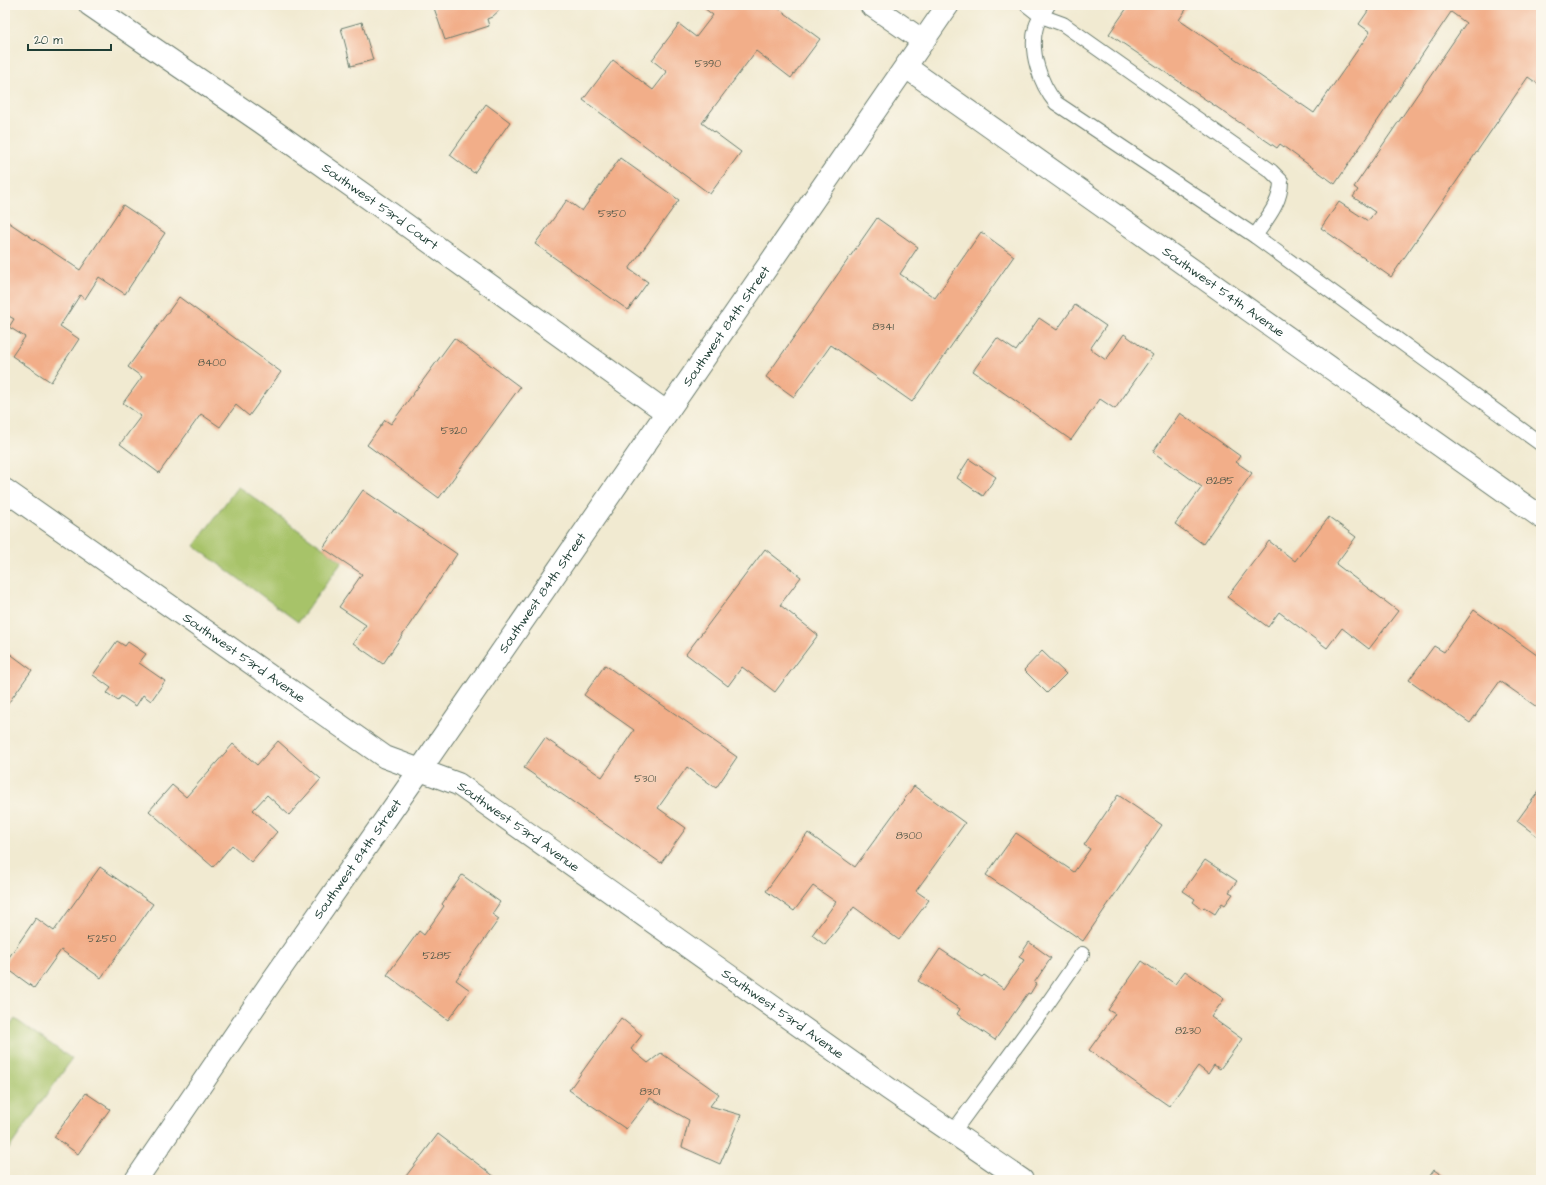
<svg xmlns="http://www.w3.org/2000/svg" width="1546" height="1185" font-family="'Architects Daughter',sans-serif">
<rect width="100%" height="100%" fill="#fbf7ec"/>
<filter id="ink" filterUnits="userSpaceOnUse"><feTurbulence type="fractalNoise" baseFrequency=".025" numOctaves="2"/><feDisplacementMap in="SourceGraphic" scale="8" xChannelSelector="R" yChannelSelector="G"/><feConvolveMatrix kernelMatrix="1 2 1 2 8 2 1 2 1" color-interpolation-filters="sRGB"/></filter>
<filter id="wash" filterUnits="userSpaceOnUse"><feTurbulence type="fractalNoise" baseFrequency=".012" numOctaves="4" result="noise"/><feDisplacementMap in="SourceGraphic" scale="16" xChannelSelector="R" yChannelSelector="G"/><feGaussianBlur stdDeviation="0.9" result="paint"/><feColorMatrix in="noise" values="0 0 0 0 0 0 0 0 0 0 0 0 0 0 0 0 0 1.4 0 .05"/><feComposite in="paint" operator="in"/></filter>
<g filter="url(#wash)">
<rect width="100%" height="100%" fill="#f1ead1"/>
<g fill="#a7c369" stroke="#63804e">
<path d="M238,486L342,562L298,622L194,546Z"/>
<path d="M15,1019L72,1059L8,1150L5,1148V1033Z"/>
</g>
<g id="blocks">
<g fill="#f2ae89">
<path d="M433,5H503L502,8L492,17L487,19L489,26L445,40Z"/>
<path d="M700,5H774L820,39L791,78L756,51L702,123L741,152L710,194L583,100L613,60L653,90L667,72L652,60L679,24L696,37L713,15Z"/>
<path d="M1129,5H1189L1179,20L1314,113L1370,32L1359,24L1368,11L1359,5H1541V86L1528,77L1391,277L1321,228L1339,202L1368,221L1375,212L1353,197L1358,190L1354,187L1466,23L1451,12L1335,184L1280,144L1277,148L1109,34Z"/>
<path d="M362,22L373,60L351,66L341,28Z"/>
<path d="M486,104L510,122L474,173L450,155Z"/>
<path d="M620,158L679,200L629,269L648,282L628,310L535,244L567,200L582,211Z"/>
<path d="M123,205L165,233L125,294L99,277L85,299L80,295L60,326L79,339L51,382L12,356L25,337L9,327L14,319L5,314V220L80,270Z"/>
<path d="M877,218L918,247L900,274L935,298L981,232L1014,256L912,402L831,345L794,397L766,377Z"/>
<path d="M179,297L281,372L249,416L236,405L220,427L201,414L159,473L120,444L141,416L123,403L142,377L128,367Z"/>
<path d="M1075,305L1106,326L1090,349L1106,360L1124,334L1153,355L1115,409L1100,399L1071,440L973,371L997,338L1016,351L1039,318L1057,330Z"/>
<path d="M454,338L520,387L439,498L367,445L385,420L391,424Z"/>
<path d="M1180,413L1240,456L1236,462L1252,473L1203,544L1175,524L1202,487L1153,452Z"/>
<path d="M969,459L996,477L983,496L957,478Z"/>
<path d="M363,490L457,554L383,664L353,643L366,625L339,607L362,574L323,548Z"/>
<path d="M1329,517L1356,537L1336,564L1398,611L1369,649L1342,628L1327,648L1279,612L1268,627L1227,597L1269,541L1295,561Z"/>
<path d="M765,549L801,577L780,605L818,635L775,692L742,667L728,686L686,654Z"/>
<path d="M1474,610L1541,658V710L1500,681L1470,723L1409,680L1434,646L1444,652Z"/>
<path d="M117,641L125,646L128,642L146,654L139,663L165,681L151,701L143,695L136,706L121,696L118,701L107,693L111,688L93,675Z"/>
<path d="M5,650L32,670L7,705L5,704Z"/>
<path d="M1042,651L1066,674L1047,693L1024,670Z"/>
<path d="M605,665L737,757L716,788L687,767L658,808L686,828L661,863L524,768L545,738L602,777L634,730L584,695Z"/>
<path d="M278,741L321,779L289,815L267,795L253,810L277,832L251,862L232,845L213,867L149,811L172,785L186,797L233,744L257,765Z"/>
<path d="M914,786L965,823L916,891L929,900L899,940L854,907L825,945L812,935L836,902L813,886L794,911L766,891L808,833L855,867Z"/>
<path d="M1541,788V839L1517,821Z"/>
<path d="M1118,795L1162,825L1083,941L986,875L1016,833L1074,872L1090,849L1084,845Z"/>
<path d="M1205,860L1237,881L1229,892L1233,894L1225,905L1222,903L1215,914L1204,907L1202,909L1193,902L1195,899L1183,891Z"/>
<path d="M100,867L153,904L101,978L61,950L34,988L5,967V963L36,918L54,931Z"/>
<path d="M462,875L500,902L492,914L499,919L456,980L470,990L448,1020L387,975L419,931L424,935L444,906L442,904Z"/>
<path d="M1029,942L1051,958L1034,983L1036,984L1030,994L1028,993L995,1040L957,1014L960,1009L918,981L940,949L982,977L984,975L1004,989L1024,960L1019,957Z"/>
<path d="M1142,961L1175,984L1185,971L1224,999L1211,1017L1242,1039L1220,1069L1214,1065L1208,1074L1198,1066L1169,1106L1089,1050L1115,1014L1108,1010Z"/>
<path d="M621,1018L642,1035L631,1049L648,1063L661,1053L719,1094L710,1106L741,1115L720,1164L682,1147L689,1120L650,1098L626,1129L569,1090Z"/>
<path d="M86,1093L110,1109L78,1154L54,1137Z"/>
<path d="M438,1134L499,1180H403Z"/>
<path d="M1434,1170L1449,1180H1427Z"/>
</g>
</g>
</g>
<g filter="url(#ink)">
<use href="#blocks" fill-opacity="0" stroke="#687a6b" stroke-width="1"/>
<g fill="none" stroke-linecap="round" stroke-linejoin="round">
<g stroke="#687a6b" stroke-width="16">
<g id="service">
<path d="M1027,5L1041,16L1063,24L1271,171L1281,181C1281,203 1267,218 1255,236"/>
<path d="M1048,5C1044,12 1038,19 1036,27C1029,51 1040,84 1056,103L1255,236L1541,444"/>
<path d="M953,1132L1048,1003L1082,954"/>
</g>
</g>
<g stroke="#687a6b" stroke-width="24">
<g id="minor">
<path id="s1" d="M90,5L261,122L391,214L666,412"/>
<path d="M871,5L923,41"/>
<path id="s2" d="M906,67L1541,517"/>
<path id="s3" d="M5,490L385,757L458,784L889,1089L1022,1180"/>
<path id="s4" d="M136,1180L272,981L420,770L948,5"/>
</g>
</g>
<use href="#service" stroke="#fff" stroke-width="14"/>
<use href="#minor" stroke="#fff" stroke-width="22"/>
</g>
</g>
<g text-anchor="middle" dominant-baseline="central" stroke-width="3" stroke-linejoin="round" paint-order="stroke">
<g font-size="11" fill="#545949">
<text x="708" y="63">5390</text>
<text x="612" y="213">5350</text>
<text x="883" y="326">8341</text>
<text x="212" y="362">8400</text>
<text x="454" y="430">5320</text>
<text x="1220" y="480">8285</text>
<text x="645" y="778">5301</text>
<text x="909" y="835">8300</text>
<text x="102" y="938">5250</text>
<text x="437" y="955">5285</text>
<text x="1188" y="1030">8230</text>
<text x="650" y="1091">8301</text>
</g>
<g font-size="13" fill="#1f3d34" stroke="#fbf7ec">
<text stroke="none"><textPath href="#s1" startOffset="353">Southwest 53rd Court</textPath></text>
<text stroke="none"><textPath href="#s2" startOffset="389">Southwest 54th Avenue</textPath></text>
<text stroke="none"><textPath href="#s4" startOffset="1038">Southwest 84th Street</textPath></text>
<text stroke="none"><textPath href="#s4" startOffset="714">Southwest 84th Street</textPath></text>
<text stroke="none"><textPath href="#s3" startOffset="292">Southwest 53rd Avenue</textPath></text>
<text stroke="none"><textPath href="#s3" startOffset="616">Southwest 53rd Avenue</textPath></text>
<text stroke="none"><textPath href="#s4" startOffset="390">Southwest 84th Street</textPath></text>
<text stroke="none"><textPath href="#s3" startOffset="940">Southwest 53rd Avenue</textPath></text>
</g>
</g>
<rect width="1546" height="1185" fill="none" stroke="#fbf7ec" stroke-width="20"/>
<path d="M28 44v6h83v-6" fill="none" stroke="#1f3d34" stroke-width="2"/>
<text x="34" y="44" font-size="12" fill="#1f3d34" stroke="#fbf7ec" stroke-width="3" paint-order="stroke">20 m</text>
</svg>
